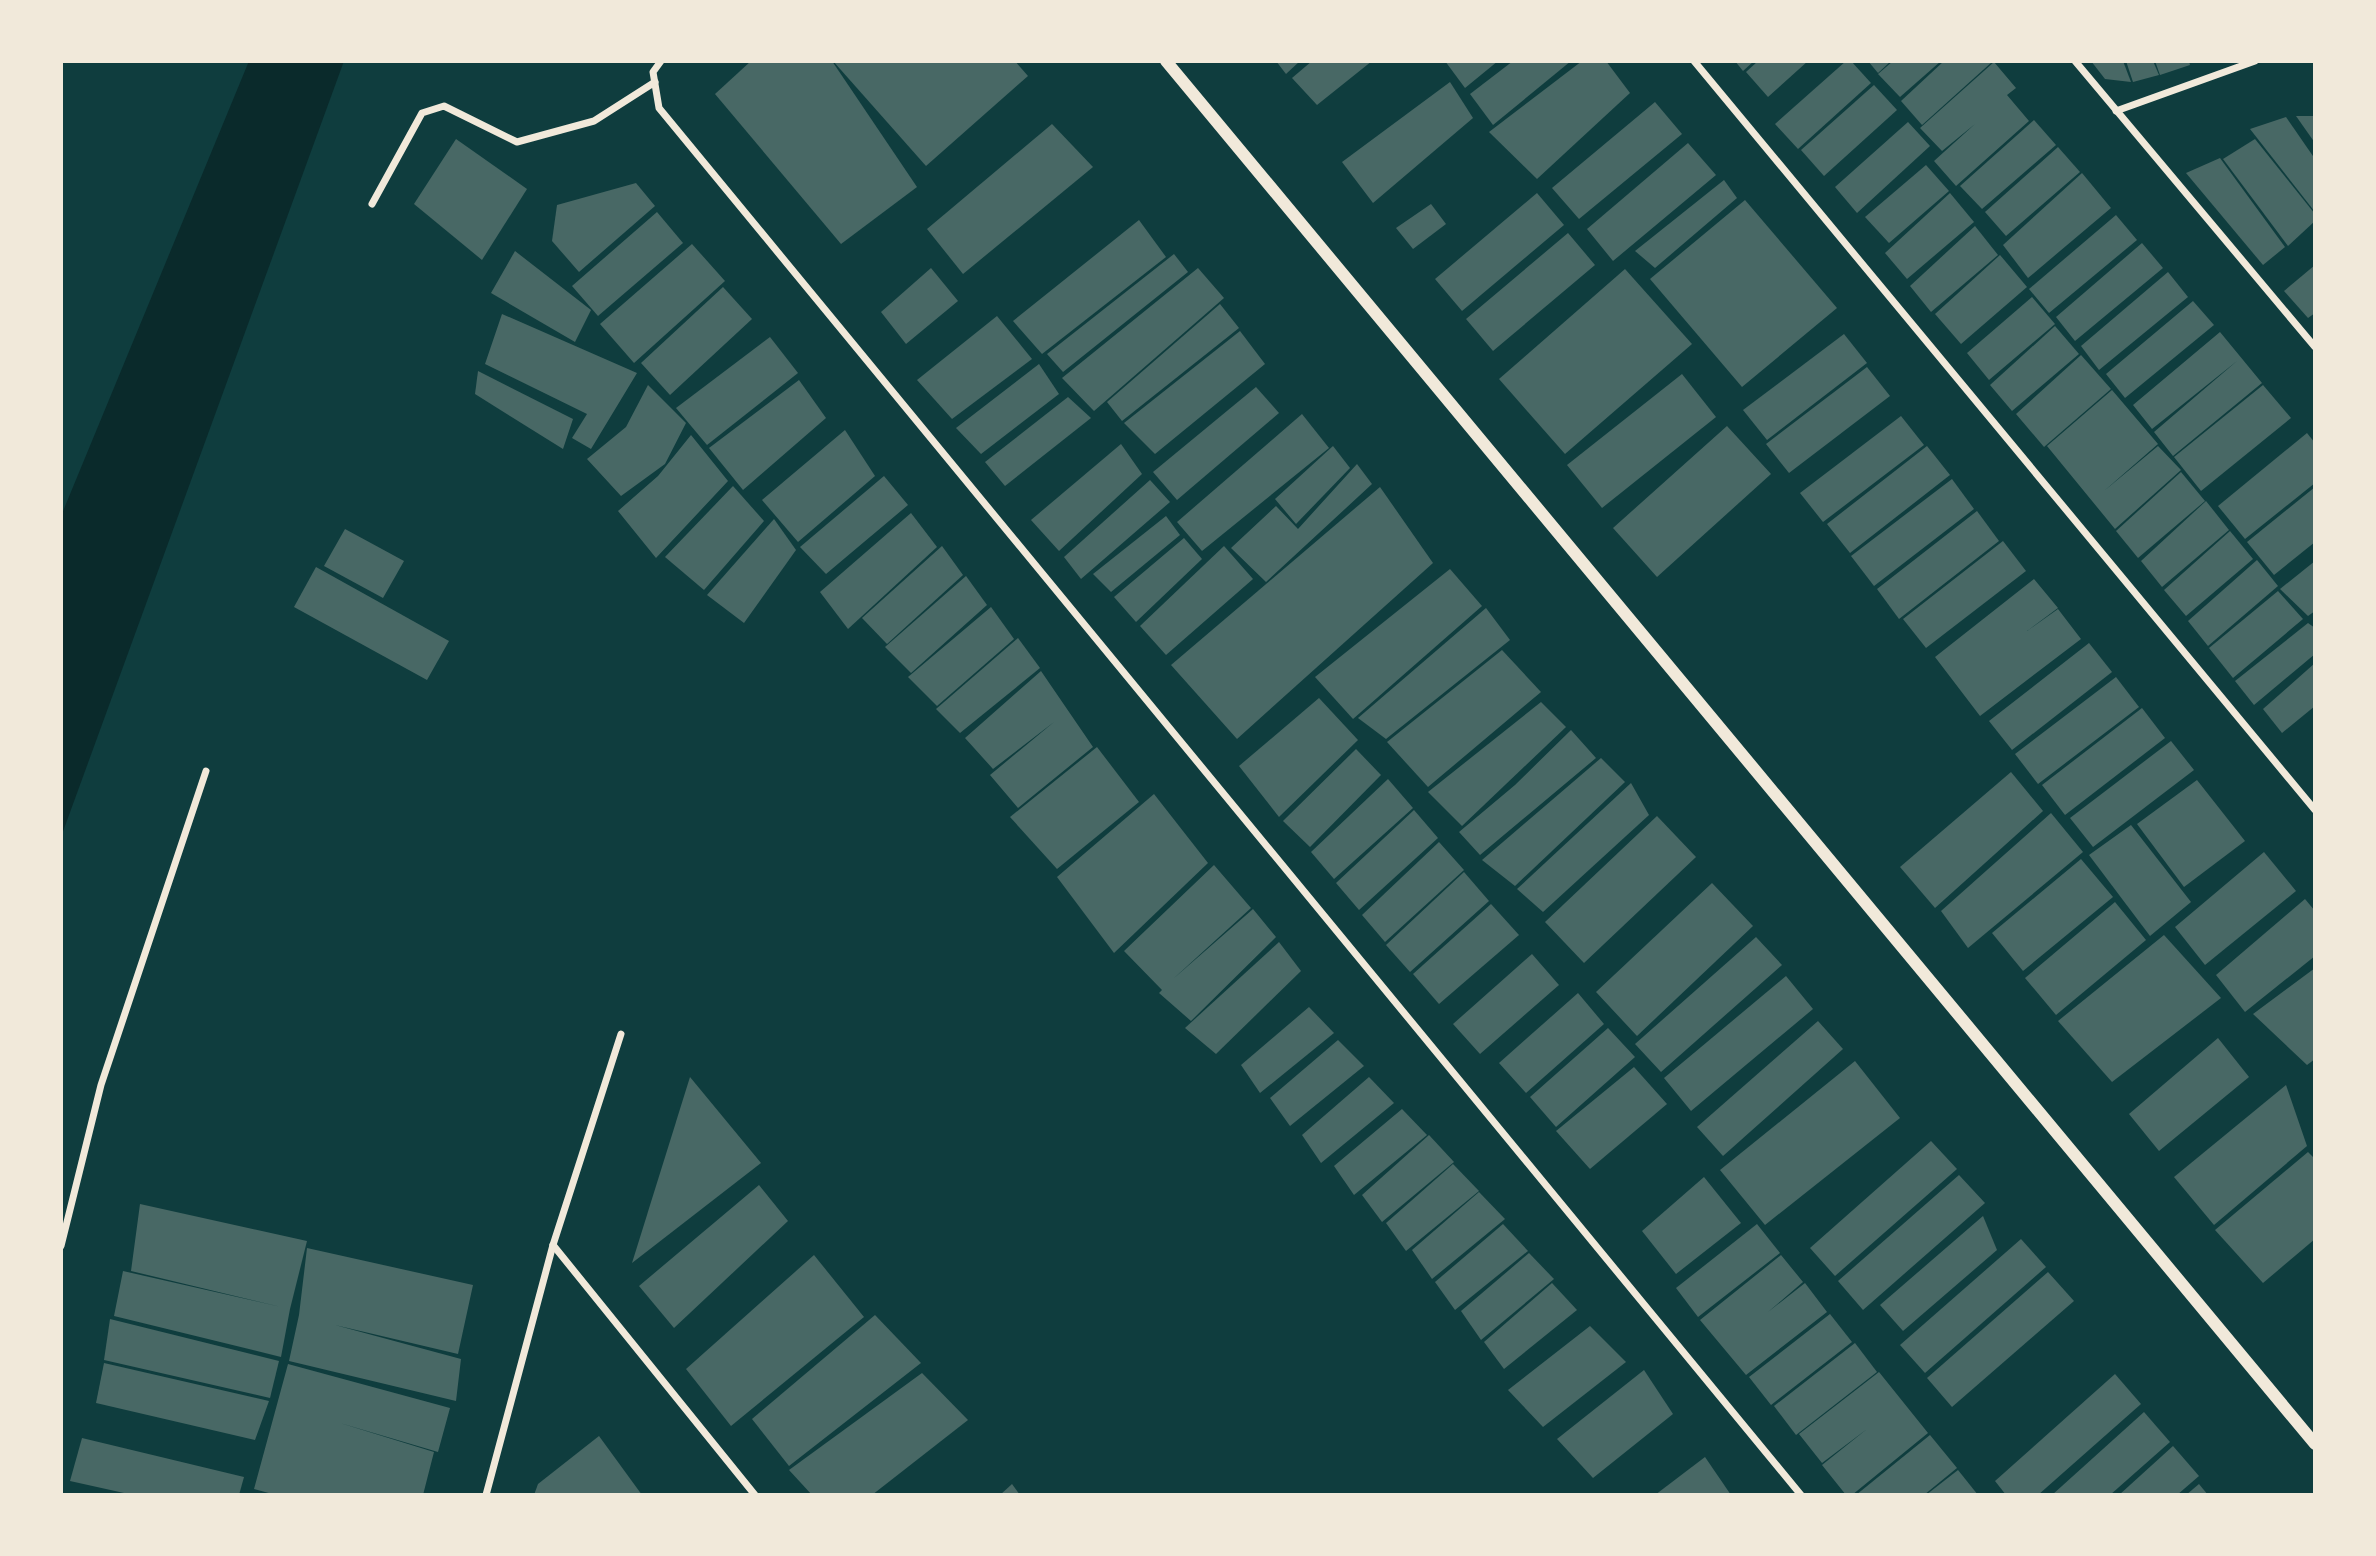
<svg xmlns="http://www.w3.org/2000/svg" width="2376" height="1556" font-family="Signika,sans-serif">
<rect width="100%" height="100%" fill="#0f3d3e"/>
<path fill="#0a2a2b" d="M249,61H344L61,837V516Z"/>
<g fill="#486865">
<path d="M751,61H832L917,187L841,244L715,94Z"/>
<path d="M833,61H1015L1028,76L926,166Z"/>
<path d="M1276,61H1300L1286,74Z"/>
<path d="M1312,61H1372L1317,105L1292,78Z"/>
<path d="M1445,61H1498L1465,88Z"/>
<path d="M1513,61H1571L1493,125L1470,94Z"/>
<path d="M1582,61H1606L1630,93L1537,179L1489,132Z"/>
<path d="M1735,61H1754L1743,71Z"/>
<path d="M1758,61H1808L1768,97L1746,72Z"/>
<path d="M1846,61H1851L1871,83L1798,149L1775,124Z"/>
<path d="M1868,61H1891L1878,73Z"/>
<path d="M1893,61H1941L1900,97L1878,74Z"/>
<path d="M1944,61H1993L1922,125L1901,101Z"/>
<path d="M2091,61H2123L2131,82L2105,79Z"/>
<path d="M2126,61H2153L2159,75L2133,82Z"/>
<path d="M2155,61H2189L2190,65L2160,75Z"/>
<path d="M1994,62L2016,88L2007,95L2029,121L1956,186L1934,161L1975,124L1942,151L1920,128Z"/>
<path d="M1450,82L1473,118L1373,203L1342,162Z"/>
<path d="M1874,85L1897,110L1824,176L1801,150Z"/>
<path d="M1655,102L1682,134L1579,219L1552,188Z"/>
<path d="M2296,116H2315V143Z"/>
<path d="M2286,117L2315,159V212L2250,129Z"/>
<path d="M2034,120L2056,145L1982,209L1960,186Z"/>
<path d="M1908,122L1930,146L1857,213L1835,187Z"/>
<path d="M1052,124L1093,167L963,274L927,229Z"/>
<path d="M456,139L527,189L482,260L414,204Z"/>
<path d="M2255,139L2315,214V221L2288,246L2223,159Z"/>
<path d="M1688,143L1716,175L1613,261L1587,229Z"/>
<path d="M2058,147L2080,172L2006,236L1985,212Z"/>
<path d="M2220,158L2285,247L2263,265L2186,173Z"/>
<path d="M1926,165L1949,191L1889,243L1865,217Z"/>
<path d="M2082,173L2111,208L2028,278L2003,245Z"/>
<path d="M1724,180L1737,198L1655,268L1635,251Z"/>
<path d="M636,183L655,206L579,272L552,241L557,205Z"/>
<path d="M1537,193L1564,225L1462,311L1435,279Z"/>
<path d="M1950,193L1974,222L1907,279L1885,253Z"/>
<path d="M1745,200L1837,308L1742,387L1650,279Z"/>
<path d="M1431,204L1446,224L1413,249L1396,228Z"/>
<path d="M657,212L683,243L598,316L572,286Z"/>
<path d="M2116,215L2137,240L2049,313L2029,289Z"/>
<path d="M1139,220L1166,257L1042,354L1013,321Z"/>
<path d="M1975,226L1998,255L1931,312L1910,286Z"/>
<path d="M1568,233L1595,265L1493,351L1466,319Z"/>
<path d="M2142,243L2163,268L2075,341L2056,317Z"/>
<path d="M692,244L725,281L634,363L600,324Z"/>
<path d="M515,251L591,310L575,342L491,293Z"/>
<path d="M1174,254L1188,272L1063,372L1047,354Z"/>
<path d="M2000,255L2027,287L1961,344L1935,314Z"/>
<path d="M2315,265V313L2308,318L2284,291Z"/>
<path d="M931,268L958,301L906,344L881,312Z"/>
<path d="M1198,268L1224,298L1094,411L1062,378Z"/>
<path d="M1625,269L1692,344L1565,454L1499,379Z"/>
<path d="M2168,272L2188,297L2099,370L2081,346Z"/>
<path d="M723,287L752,319L670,395L641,363Z"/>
<path d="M2032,297L2055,324L1989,380L1967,353Z"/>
<path d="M2193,301L2214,325L2125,398L2106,374Z"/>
<path d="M1220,304L1239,328L1122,421L1107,402Z"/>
<path d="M502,314L637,373L591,449L572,438L587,414L485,364Z"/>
<path d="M997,316L1032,359L952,419L917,380Z"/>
<path d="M2055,326L2079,354L2012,411L1990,385Z"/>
<path d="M1240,331L1265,364L1155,454L1124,423Z"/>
<path d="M2220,332L2262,383L2173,456L2154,432L2237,361L2152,429L2133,405Z"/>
<path d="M1844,334L1867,363L1767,440L1743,410Z"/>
<path d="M770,337L798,373L707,445L676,408Z"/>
<path d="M2081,355L2111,389L2044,447L2016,414Z"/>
<path d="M1039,364L1059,394L981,454L956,428Z"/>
<path d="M1867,367L1890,396L1789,473L1766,444Z"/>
<path d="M478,371L573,419L563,449L475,394Z"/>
<path d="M1682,374L1716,417L1602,508L1567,465Z"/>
<path d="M799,380L826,418L743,490L709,448Z"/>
<path d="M648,385L686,423L665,464L621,496L587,459L626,427Z"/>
<path d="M2263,385L2291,418L2201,491L2174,457Z"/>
<path d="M1256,387L1279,413L1177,500L1153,472Z"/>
<path d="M2112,390L2158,444L2104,491L2158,446L2181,470L2115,529L2047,446Z"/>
<path d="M1068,397L1091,418L1005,486L985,462Z"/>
<path d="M1302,414L1329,448L1202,551L1177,522Z"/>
<path d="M1901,416L1924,445L1823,522L1800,493Z"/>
<path d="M1727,426L1771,474L1657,577L1613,528Z"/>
<path d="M845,430L875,476L798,542L762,500Z"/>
<path d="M2307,433L2315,443V483L2245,539L2218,506Z"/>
<path d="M691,435L728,481L656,558L618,511L658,476Z"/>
<path d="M1121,444L1142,474L1059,551L1031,520Z"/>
<path d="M1333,446L1350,468L1296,524L1275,499Z"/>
<path d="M1927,446L1950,475L1850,553L1827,524Z"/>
<path d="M1357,464L1372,484L1266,582L1231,548L1276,506L1298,529Z"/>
<path d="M2181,472L2205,501L2138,558L2116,531Z"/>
<path d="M884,476L908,505L826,574L800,547Z"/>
<path d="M1952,479L1974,509L1874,586L1851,556Z"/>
<path d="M1150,480L1170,502L1081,579L1064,557Z"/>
<path d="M733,486L764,521L704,590L665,557Z"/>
<path d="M1380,487L1433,563L1237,739L1171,665Z"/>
<path d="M2315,487V542L2274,575L2247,542Z"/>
<path d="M2206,501L2229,530L2162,587L2141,561Z"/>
<path d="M1977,511L1999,541L1899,619L1877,589Z"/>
<path d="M911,513L937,547L848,629L820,592Z"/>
<path d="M1166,516L1180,535L1111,592L1093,574Z"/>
<path d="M774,519L796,550L744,623L707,595Z"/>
<path d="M345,529L404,561L383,598L324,566Z"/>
<path d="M2230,531L2253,559L2186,616L2164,590Z"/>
<path d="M1184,538L1202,559L1136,622L1114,597Z"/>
<path d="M2003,541L2026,571L1926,648L1903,619Z"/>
<path d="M942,546L963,575L887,644L862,618Z"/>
<path d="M1224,546L1253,579L1166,655L1140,626Z"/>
<path d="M2257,560L2278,586L2208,646L2188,621Z"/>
<path d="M2315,561V611L2308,616L2280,589Z"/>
<path d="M316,567L449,641L427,680L294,607Z"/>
<path d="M1450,569L1482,606L1353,719L1315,677Z"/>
<path d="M966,576L987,605L911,673L885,647Z"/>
<path d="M2034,579L2058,608L2027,631L2058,609L2081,639L1980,716L1935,657Z"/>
<path d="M2278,591L2303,619L2233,678L2209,648Z"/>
<path d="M991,607L1014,639L937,706L908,677Z"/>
<path d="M1486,608L1510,640L1386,739L1358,718Z"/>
<path d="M2308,623L2315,628V654L2254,705L2235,681Z"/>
<path d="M1018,638L1040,668L960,733L936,709Z"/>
<path d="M2089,643L2112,672L2012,750L1989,721Z"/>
<path d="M1502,650L1541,692L1428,787L1387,742Z"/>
<path d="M2315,663V706L2282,733L2263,709Z"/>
<path d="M1041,671L1093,747L1018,808L990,775L1054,722L993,769L965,738Z"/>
<path d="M2116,677L2139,707L2038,784L2015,754Z"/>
<path d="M1319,698L1358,740L1279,817L1239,766Z"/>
<path d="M1541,702L1566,727L1462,826L1428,792Z"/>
<path d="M2142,708L2165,738L2065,815L2042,785Z"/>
<path d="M1571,730L1596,758L1480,855L1459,832L1515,785Z"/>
<path d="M2171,741L2194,770L2093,847L2070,818Z"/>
<path d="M1097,747L1139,802L1057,869L1010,817Z"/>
<path d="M1356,749L1381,775L1310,847L1283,821Z"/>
<path d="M1601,758L1625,782L1515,886L1482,860Z"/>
<path d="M2011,772L2043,811L1935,908L1900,867Z"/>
<path d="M1388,779L1413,808L1334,879L1311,852Z"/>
<path d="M2197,780L2245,841L2184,887L2137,824Z"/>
<path d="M1631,783L1649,815L1543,912L1517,889Z"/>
<path d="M1154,794L1208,863L1114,953L1057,877Z"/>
<path d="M1414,810L1438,838L1359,910L1336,883Z"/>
<path d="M2051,813L2083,852L1968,948L1941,911Z"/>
<path d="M1657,816L1696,857L1584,963L1545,922Z"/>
<path d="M2131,825L2191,902L2150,936L2089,855Z"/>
<path d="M1439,842L1464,870L1385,942L1362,915Z"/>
<path d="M2264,852L2296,891L2205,965L2175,927Z"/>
<path d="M2081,859L2113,897L2023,971L1992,933Z"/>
<path d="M1214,865L1251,908L1173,979L1253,909L1276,937L1191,1021L1159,993L1162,990L1124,951Z"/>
<path d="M1464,872L1489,901L1410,972L1386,945Z"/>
<path d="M1712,883L1753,926L1637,1036L1596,992Z"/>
<path d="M2305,899L2315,911V956L2245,1012L2216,975Z"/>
<path d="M2115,902L2146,940L2056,1015L2025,978Z"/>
<path d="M1491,904L1519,935L1439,1004L1413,974Z"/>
<path d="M2164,935L2221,998L2112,1082L2058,1021Z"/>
<path d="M1756,937L1782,965L1661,1072L1635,1044Z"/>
<path d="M1279,942L1301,971L1216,1054L1185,1028Z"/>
<path d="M1532,954L1559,985L1480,1054L1453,1024Z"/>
<path d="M2315,968V1059L2307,1065L2253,1014Z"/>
<path d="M1786,976L1813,1009L1691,1111L1664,1078Z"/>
<path d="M1578,993L1604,1024L1526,1093L1499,1063Z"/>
<path d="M1309,1007L1334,1033L1260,1093L1241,1065Z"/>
<path d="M1818,1021L1843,1049L1723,1156L1697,1127Z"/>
<path d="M1608,1028L1635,1057L1556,1127L1530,1097Z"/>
<path d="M2218,1038L2249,1077L2159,1151L2129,1114Z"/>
<path d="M1338,1040L1364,1066L1290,1126L1270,1098Z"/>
<path d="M1855,1061L1900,1118L1765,1225L1720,1170Z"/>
<path d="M1634,1067L1667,1104L1590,1169L1556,1131Z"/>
<path d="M690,1077L761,1163L632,1263Z"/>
<path d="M1369,1077L1394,1103L1321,1163L1302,1135Z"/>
<path d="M2286,1085L2307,1146L2214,1225L2174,1177Z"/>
<path d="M1402,1109L1427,1135L1354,1195L1334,1166Z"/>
<path d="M1429,1135L1454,1162L1382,1222L1362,1195Z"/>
<path d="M1931,1141L1957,1169L1835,1276L1810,1248Z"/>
<path d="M2308,1152L2315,1159V1239L2263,1283L2215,1230Z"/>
<path d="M1453,1164L1479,1191L1406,1251L1386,1223Z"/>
<path d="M1959,1175L1985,1203L1863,1310L1838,1281Z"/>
<path d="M1704,1177L1741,1223L1676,1274L1642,1231Z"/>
<path d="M759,1185L788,1221L674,1328L639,1286Z"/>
<path d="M1479,1192L1505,1219L1432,1279L1412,1250Z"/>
<path d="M140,1204L307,1241L290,1309L281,1357L114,1316L123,1271L281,1307L131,1271Z"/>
<path d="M1983,1216L1997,1250L1903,1331L1880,1305Z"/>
<path d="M1503,1224L1528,1251L1455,1310L1435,1282Z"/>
<path d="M1757,1224L1780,1253L1698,1317L1676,1288Z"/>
<path d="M2021,1239L2046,1267L1925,1373L1900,1345Z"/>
<path d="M307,1248L473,1285L458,1354L335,1325L461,1359L456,1401L289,1361L299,1315Z"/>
<path d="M1529,1253L1554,1279L1481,1340L1461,1311Z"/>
<path d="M814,1255L864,1317L731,1426L686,1369Z"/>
<path d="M1781,1255L1803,1282L1768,1312L1805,1283L1827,1312L1746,1375L1700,1320Z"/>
<path d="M2048,1272L2074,1301L1952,1407L1927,1378Z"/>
<path d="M1552,1283L1577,1310L1504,1369L1484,1342Z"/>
<path d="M1830,1314L1852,1342L1771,1405L1749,1377Z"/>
<path d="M875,1315L921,1363L789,1466L752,1419Z"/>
<path d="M110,1319L279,1361L270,1398L104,1360Z"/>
<path d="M1590,1326L1626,1362L1543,1427L1508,1390Z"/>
<path d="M1855,1343L1877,1372L1796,1435L1774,1406Z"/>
<path d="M104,1363L269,1401L255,1440L96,1403Z"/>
<path d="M288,1364L450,1408L438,1452L340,1423L434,1452L423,1495H276L254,1489Z"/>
<path d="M1644,1370L1673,1414L1593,1478L1557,1439Z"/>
<path d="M1879,1372L1928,1433L1852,1495H1846L1822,1465L1867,1429L1822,1463L1799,1434Z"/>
<path d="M922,1373L968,1420L872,1495H812L789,1470Z"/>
<path d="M2115,1374L2141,1404L2038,1495H2006L1995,1481Z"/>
<path d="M2144,1412L2170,1442L2110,1495H2052Z"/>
<path d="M1930,1435L1957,1468L1924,1495H1856Z"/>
<path d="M599,1436L642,1495H534L538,1484Z"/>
<path d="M82,1438L244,1477L239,1495H133L70,1481Z"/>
<path d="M2173,1446L2199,1476L2177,1495H2119Z"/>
<path d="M1705,1457L1731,1495H1655Z"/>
<path d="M1958,1470L1978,1495H1926Z"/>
<path d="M1012,1484L1020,1495H1000Z"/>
<path d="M2199,1484L2208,1495H2186Z"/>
</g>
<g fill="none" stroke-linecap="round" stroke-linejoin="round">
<g stroke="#f1e9da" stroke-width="7">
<path d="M661,61L653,72L659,108L1801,1495"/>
<path d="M1694,61L2315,810"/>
<path d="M2075,61L2315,347"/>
<path d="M2116,111L2255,61"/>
<path d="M372,204L422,113L444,106L517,142L594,121L655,82"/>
<path d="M553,1245L755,1495"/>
<path d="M61,1246L101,1085L206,771"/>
<path d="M486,1495L553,1245L621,1034"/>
</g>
<path stroke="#f1e9da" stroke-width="12" d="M1166,61L2315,1444"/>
</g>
<rect width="2376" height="1556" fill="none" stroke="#f1e9da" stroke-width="126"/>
</svg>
